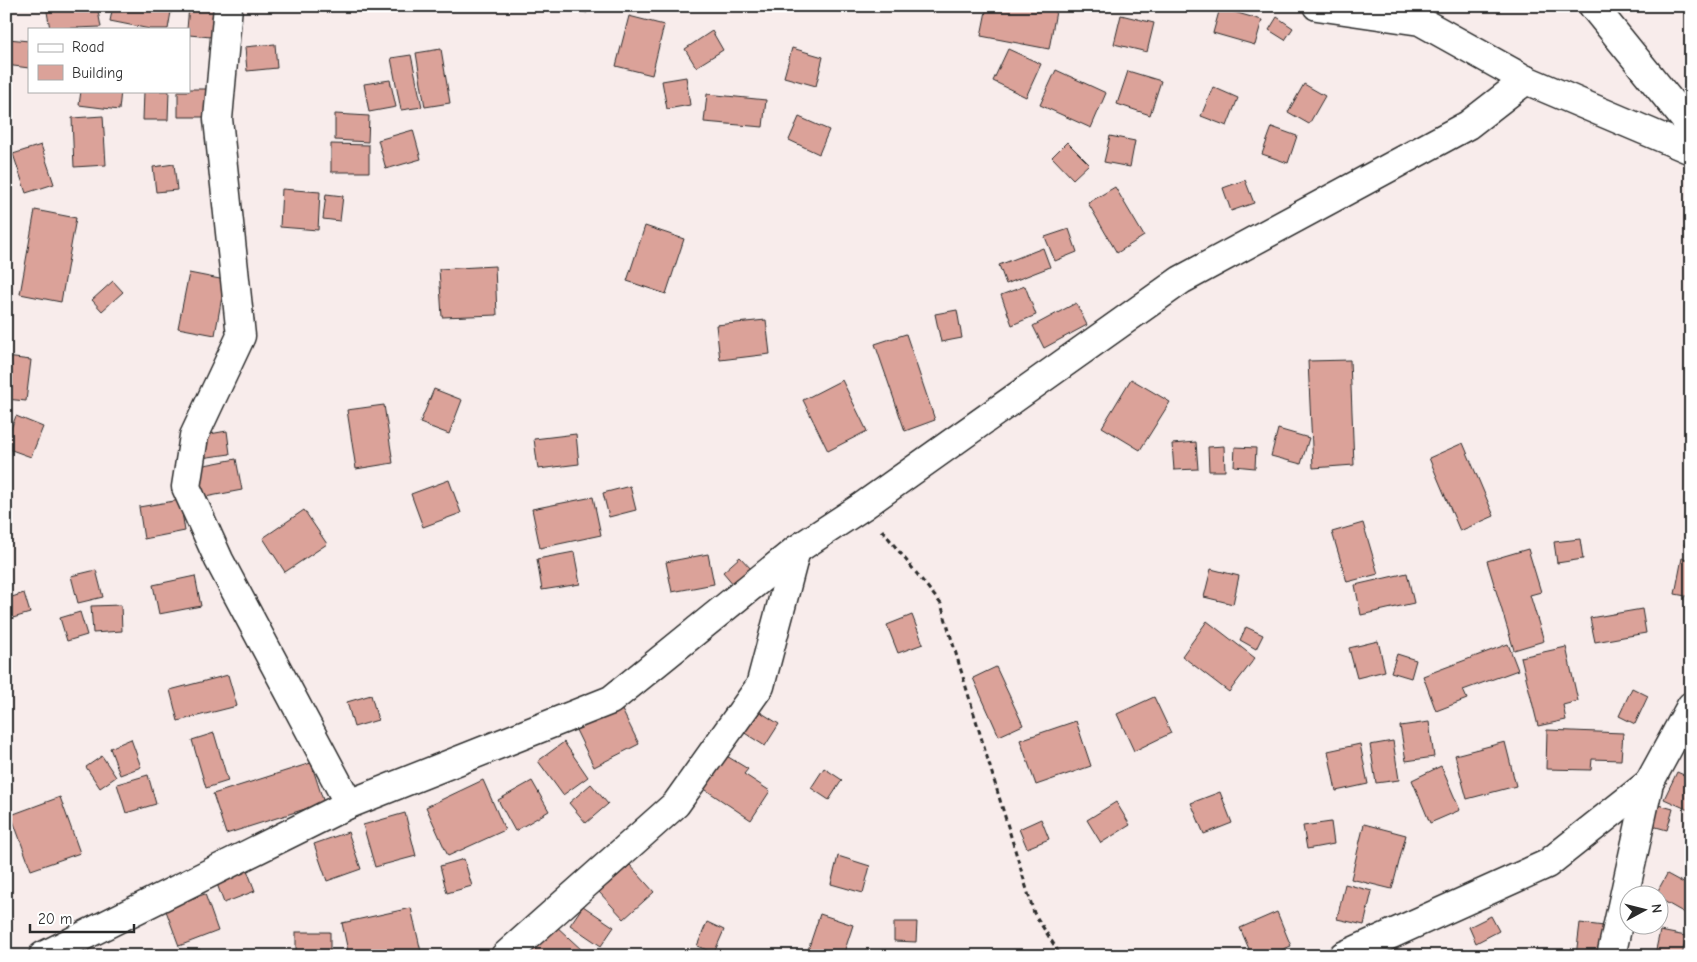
<svg xmlns="http://www.w3.org/2000/svg" width="1697" height="962" font-family="'Comic Neue',sans-serif">
<rect width="100%" height="100%" fill="#f8eceb"/>
<filter id="ink" filterUnits="userSpaceOnUse"><feTurbulence type="fractalNoise" baseFrequency=".02" numOctaves="2"/><feDisplacementMap in="SourceGraphic" scale="10" xChannelSelector="R" yChannelSelector="G"/><feConvolveMatrix kernelMatrix="1 2 1 2 8 2 1 2 1" color-interpolation-filters="sRGB"/></filter>
<g filter="url(#ink)">
<g fill="#dba299" stroke="#2b2b2b">
<path d="M46,6H97L101,27L50,29Z"/>
<path d="M113,6H172L168,29H150L110,21Z"/>
<path d="M189,6H213L211,37L189,35V29H187Z"/>
<path d="M556,6H588L587,13Z"/>
<path d="M987,6H1057L1049,49L981,36Z"/>
<path d="M1220,8L1262,20L1255,45L1213,33Z"/>
<path d="M1121,15L1154,23L1147,52L1114,44Z"/>
<path d="M629,16L664,25L652,75L616,66Z"/>
<path d="M1277,17L1293,28L1285,40L1269,30Z"/>
<path d="M712,31L723,50L696,67L685,49Z"/>
<path d="M8,39L29,41V68L6,65Z"/>
<path d="M275,44L277,68L247,71L245,47Z"/>
<path d="M792,48L823,57L816,86L784,77Z"/>
<path d="M441,49L450,103L425,107L416,53Z"/>
<path d="M1008,49L1041,64L1026,97L993,81Z"/>
<path d="M411,55L422,107L401,110L391,58Z"/>
<path d="M1056,70L1106,93L1091,128L1040,105Z"/>
<path d="M1128,71L1161,81L1150,115L1117,104Z"/>
<path d="M686,77L690,105L667,109L662,81Z"/>
<path d="M390,80L396,107L369,112L364,84Z"/>
<path d="M1304,84L1325,96L1309,124L1288,112Z"/>
<path d="M1213,87L1238,98L1227,126L1201,116Z"/>
<path d="M189,89H208L207,117H178V91H189Z"/>
<path d="M81,91H121L119,110L79,105Z"/>
<path d="M144,91H169L168,120H143Z"/>
<path d="M707,94L766,100L763,127L704,122Z"/>
<path d="M335,114L369,116L368,142L335,140Z"/>
<path d="M103,116L106,165L74,167L72,118Z"/>
<path d="M799,117L829,130L819,154L789,140Z"/>
<path d="M1272,127L1297,136L1288,163L1262,154Z"/>
<path d="M413,130L421,159L386,169L378,140Z"/>
<path d="M1110,136L1135,141L1130,167L1104,162Z"/>
<path d="M1067,142L1089,164L1073,179L1052,157Z"/>
<path d="M331,144L369,145V172H331Z"/>
<path d="M41,145L54,184L26,193L13,154Z"/>
<path d="M174,164L177,190L156,192L153,167Z"/>
<path d="M1245,180L1254,203L1231,211L1223,188Z"/>
<path d="M1115,187L1144,236L1117,253L1088,203Z"/>
<path d="M282,189L320,192L318,230L280,227Z"/>
<path d="M326,194L343,196L340,221L323,219Z"/>
<path d="M35,210L76,218L61,302L20,294Z"/>
<path d="M645,226L684,239L666,294L627,281Z"/>
<path d="M1069,229L1077,252L1055,261L1045,237Z"/>
<path d="M1043,248L1050,267L1006,284L999,265Z"/>
<path d="M495,266L497,315L442,317L439,269Z"/>
<path d="M189,273L225,280L215,335L178,328Z"/>
<path d="M113,281L123,292L102,311L92,300Z"/>
<path d="M1025,286L1036,315L1012,325L1001,295Z"/>
<path d="M1076,303L1087,325L1044,348L1033,326Z"/>
<path d="M957,310L962,338L941,342L935,314Z"/>
<path d="M766,320L770,354L720,360L716,325Z"/>
<path d="M906,334L935,420L905,431L875,344Z"/>
<path d="M6,357L31,360L26,401L6,399Z"/>
<path d="M1350,360L1354,465L1313,468L1308,361Z"/>
<path d="M1131,379L1170,402L1140,450L1102,427Z"/>
<path d="M842,380L867,431L828,451L803,400Z"/>
<path d="M434,389L462,400L449,434L420,423Z"/>
<path d="M384,405L393,463L356,469L347,410Z"/>
<path d="M16,416L43,427L31,457L6,448V441Z"/>
<path d="M1278,429L1309,438L1301,464L1271,456Z"/>
<path d="M227,431L230,454L201,458L198,436Z"/>
<path d="M576,434L579,464L538,469L534,439Z"/>
<path d="M1196,442L1198,469L1174,470L1172,444Z"/>
<path d="M1463,443L1494,516L1460,531L1429,458Z"/>
<path d="M1224,446L1225,471H1209L1208,447Z"/>
<path d="M1235,447L1256,448L1255,468L1234,466Z"/>
<path d="M236,459L242,490L200,498L194,467Z"/>
<path d="M449,480L461,513L423,527L411,494Z"/>
<path d="M630,486L636,510L609,517L603,493Z"/>
<path d="M593,497L601,535L540,548L532,509Z"/>
<path d="M180,500L185,531L144,539L139,507Z"/>
<path d="M304,510L327,544L285,572L263,538Z"/>
<path d="M1363,523L1378,574L1347,582L1332,532Z"/>
<path d="M1691,527V548L1684,545Z"/>
<path d="M1580,539L1583,559L1557,563L1554,542Z"/>
<path d="M1528,549L1541,592L1530,595L1544,641L1514,650L1487,561Z"/>
<path d="M574,552L580,584L542,590L537,559Z"/>
<path d="M708,554L714,584L672,592L666,562Z"/>
<path d="M740,557L752,570L734,585L723,572Z"/>
<path d="M1682,558L1691,560V597L1675,594Z"/>
<path d="M1211,569L1239,576L1233,604L1204,597Z"/>
<path d="M96,570L103,597L78,603L71,576Z"/>
<path d="M1407,573L1414,603L1361,615L1355,585Z"/>
<path d="M195,576L201,606L159,614L153,585Z"/>
<path d="M24,593L30,613L6,620V599Z"/>
<path d="M121,605L122,631L93,633L91,606Z"/>
<path d="M1642,609L1646,633L1595,642L1590,618Z"/>
<path d="M80,612L87,635L67,641L60,618Z"/>
<path d="M912,615L923,644L898,653L887,625Z"/>
<path d="M1207,621L1255,658L1229,692L1182,656Z"/>
<path d="M1246,627L1263,635L1256,649L1240,640Z"/>
<path d="M1378,641L1385,671L1357,678L1349,648Z"/>
<path d="M1508,644L1518,670L1463,690L1467,699L1436,711L1423,676Z"/>
<path d="M1566,647L1578,701L1563,705L1566,720L1538,726L1521,657Z"/>
<path d="M1397,654L1416,660L1411,678L1391,672Z"/>
<path d="M996,667L1023,725L999,736L973,678Z"/>
<path d="M228,675L237,706L178,721L170,690Z"/>
<path d="M1632,688L1648,696L1635,724L1619,716Z"/>
<path d="M371,695L378,720L354,727L347,702Z"/>
<path d="M1154,697L1171,733L1134,751L1117,714Z"/>
<path d="M621,708L639,744L594,767L576,730Z"/>
<path d="M754,708L779,724L765,746L740,730Z"/>
<path d="M1076,721L1091,766L1036,785L1020,740Z"/>
<path d="M1429,722L1434,757L1406,761L1400,726Z"/>
<path d="M1547,730L1623,733L1621,760L1592,759L1591,770L1546,769Z"/>
<path d="M214,733L228,781L206,788L192,740Z"/>
<path d="M131,739L141,767L120,775L110,748Z"/>
<path d="M1393,741L1399,780L1376,783L1370,745Z"/>
<path d="M564,742L588,777L563,795L538,761Z"/>
<path d="M1505,742L1516,786L1467,799L1455,755Z"/>
<path d="M1360,744L1368,784L1336,791L1328,751Z"/>
<path d="M725,755L748,769L744,774L770,791L751,820L703,788Z"/>
<path d="M102,756L116,777L100,788L86,767Z"/>
<path d="M311,763L324,803L226,834L213,794Z"/>
<path d="M1441,766L1460,810L1430,823L1412,780Z"/>
<path d="M824,768L842,780L829,800L811,788Z"/>
<path d="M1677,772L1691,778V811L1664,799Z"/>
<path d="M148,775L156,804L126,813L117,784Z"/>
<path d="M483,780L505,830L448,856L426,807Z"/>
<path d="M532,781L549,811L515,831L498,800Z"/>
<path d="M591,784L608,804L586,823L569,803Z"/>
<path d="M1220,792L1232,823L1204,834L1191,803Z"/>
<path d="M60,797L80,853L31,870L11,815Z"/>
<path d="M1116,802L1130,825L1101,843L1087,820Z"/>
<path d="M1651,803L1673,809L1667,830L1645,824Z"/>
<path d="M405,813L416,856L375,867L363,825Z"/>
<path d="M1041,819L1049,839L1027,848L1019,829Z"/>
<path d="M1331,822L1334,844L1307,849L1303,826Z"/>
<path d="M1364,824L1406,835L1392,889L1351,879Z"/>
<path d="M348,832L361,869L327,881L314,844Z"/>
<path d="M838,856L870,866L863,893L831,884Z"/>
<path d="M464,859L472,886L447,893L440,866Z"/>
<path d="M244,862L255,891L224,903L213,873Z"/>
<path d="M630,865L654,892L624,919L599,892Z"/>
<path d="M1667,874L1691,887L1690,916L1660,899V894H1656Z"/>
<path d="M1345,884L1372,891L1364,925L1337,919Z"/>
<path d="M205,894L218,931L179,946L165,908Z"/>
<path d="M583,906L614,927L601,946L570,925Z"/>
<path d="M411,908L422,956H349L342,923Z"/>
<path d="M1277,912L1291,946L1268,956H1252L1240,928Z"/>
<path d="M820,914L853,925L843,956H806Z"/>
<path d="M1491,916L1499,931L1476,943L1469,927Z"/>
<path d="M707,922L724,930L714,953L697,946Z"/>
<path d="M894,922H917L916,942L894,941Z"/>
<path d="M1580,923L1604,926L1600,956H1576Z"/>
<path d="M555,925L583,951L578,956H527Z"/>
<path d="M1660,931L1686,936L1682,956L1655,954Z"/>
<rect x="296" y="932" width="34" height="24"/>
<path d="M200,949L202,956H177Z"/>
</g>
<g fill="none" stroke-linecap="round" stroke-linejoin="round">
<g stroke="#2b2b2b" stroke-width="31">
<g id="minor">
<path d="M228,6L218,119L241,336L194,436L186,487L219,560L349,804"/>
<path d="M1317,6L1420,21L1526,80L1691,150"/>
<path d="M1593,6L1691,127"/>
<path d="M43,956L349,804L611,700L796,550L863,506L1181,280L1468,125L1526,80"/>
<path d="M505,956L676,804L760,686L796,550"/>
<path d="M1343,956L1547,864L1649,783"/>
<path d="M1611,956L1649,783L1691,706"/>
</g>
</g>
<path stroke="#2b2b2b" stroke-width="3" stroke-dasharray="5 4" stroke-linecap="butt" d="M882,530L941,604L1034,913L1061,956"/>
<use href="#minor" stroke="#fff" stroke-width="28"/>
</g>
</g>
<rect width="1697" height="962" fill="none" stroke="#fff" stroke-width="25"/>
<rect x="12" y="12" width="1672" height="937" fill="none" stroke="#2b2b2b" stroke-width="2" filter="url(#ink)"/>
<rect x="28" y="28" width="162" height="65" fill="#ffffff" stroke="#aaaaaa"/>
<rect x="38" y="44" width="25" height="8" fill="#ffffff" stroke="#aaaaaa"/>
<text x="72" y="52" font-size="15" fill="#2b2b2b">Road</text>
<rect x="38" y="65" width="25" height="15" fill="#dba299" stroke="#aaaaaa"/>
<text x="72" y="78" font-size="15" fill="#2b2b2b">Building</text>
<g transform="translate(1644 910) rotate(83)"><circle r="24" fill="#ffffff" stroke="#aaaaaa"/>
<path d="M0-4L9 19L0 12L-9 19Z" fill="#2b2b2b"/>
<text y="-8" font-size="14" font-weight="bold" text-anchor="middle" fill="#2b2b2b">N</text>
</g>
<path d="M30 924v8h104v-8" fill="none" stroke="#2b2b2b" stroke-width="2.5"/>
<text x="38" y="924" font-size="15" fill="#2b2b2b" stroke="#ffffff" stroke-width="4" paint-order="stroke">20 m</text>
</svg>
